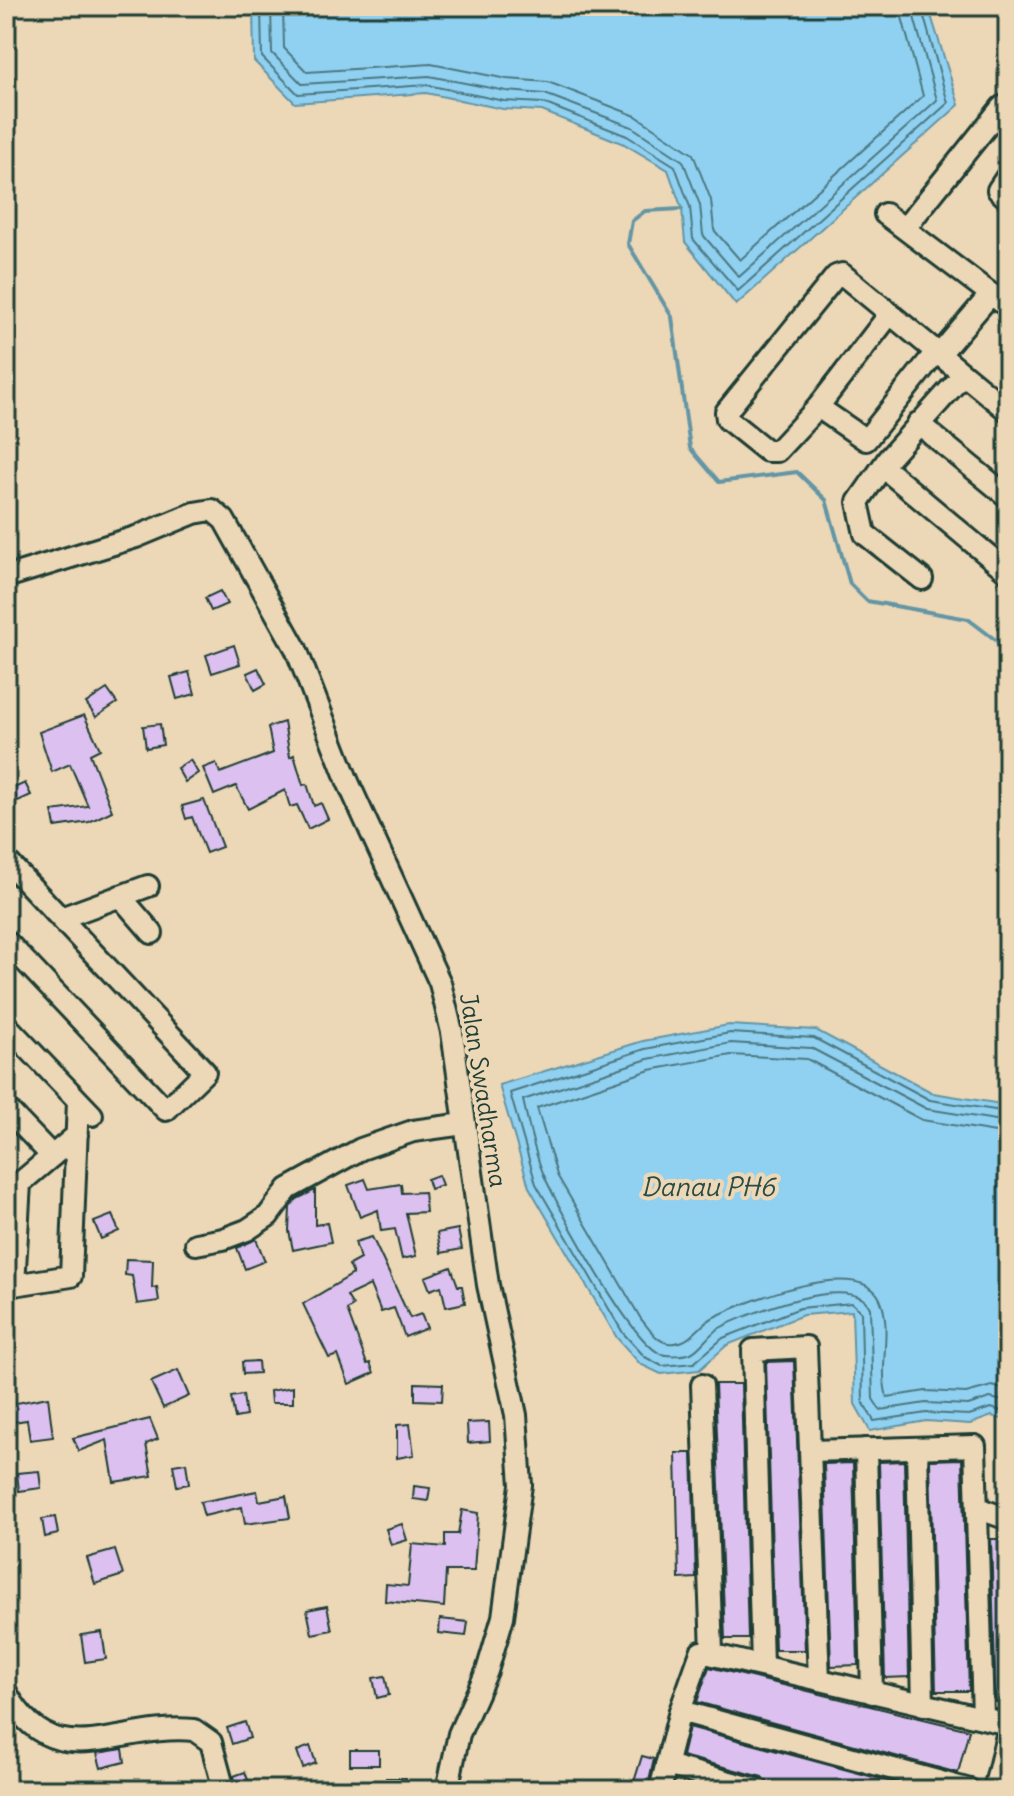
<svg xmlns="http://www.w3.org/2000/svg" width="1014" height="1796" font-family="Delius,sans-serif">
<rect width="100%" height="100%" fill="#ecd7b6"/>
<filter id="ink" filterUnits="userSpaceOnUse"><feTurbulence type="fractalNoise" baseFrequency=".0125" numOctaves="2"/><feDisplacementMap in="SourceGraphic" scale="16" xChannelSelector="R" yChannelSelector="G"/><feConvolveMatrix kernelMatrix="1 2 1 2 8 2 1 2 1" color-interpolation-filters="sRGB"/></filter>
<g filter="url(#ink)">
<g fill="#90d0f1" stroke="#6395a5" stroke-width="2">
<path d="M253,6H928L959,105L736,305L685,242L682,209L668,170L624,144L542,111L503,109L426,93L295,103L254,61Z"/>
<path d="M729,1025L816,1030L933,1093L1008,1105V1421L992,1416L970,1424L926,1421L870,1431L855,1404L852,1311L803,1315L727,1345L699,1370L661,1374L640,1364L617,1338L529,1187L499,1085L643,1041Z"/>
</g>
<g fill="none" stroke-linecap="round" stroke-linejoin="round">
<g stroke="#4c7880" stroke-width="2">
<path d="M261,6L262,57L298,94L427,85L504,101L543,103L627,136L675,166L690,207L693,239L738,291L948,103L921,6"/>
<path d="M271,6L272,53L302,84L429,76L506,91L545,94L632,127L683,161L700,205L703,235L739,277L937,100L911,6"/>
<path d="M283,6L284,48L307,72L431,64L507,79L548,82L636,116L693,154L711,200L714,230L740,260L923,96L899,6"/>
<path d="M1008,1112L930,1100L814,1038L730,1033L645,1049L510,1093L536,1184L623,1333L645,1357L662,1366L694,1363L723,1338L800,1308L852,1303L861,1312L863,1402L874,1421L926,1413L969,1415L991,1408L1008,1413"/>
<path d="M1008,1122L927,1109L811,1048L731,1043L648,1059L523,1100C529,1126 535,1157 547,1182C563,1215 631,1342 661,1354C667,1356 684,1356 691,1353C701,1348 708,1335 718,1329C745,1314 855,1271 870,1308L873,1399L880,1410L926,1403L968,1405L990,1398L1008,1402"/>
<path d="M1008,1134L922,1120L807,1059L731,1055L650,1070L537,1108L557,1175L641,1319C648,1327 657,1342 668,1343C690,1346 697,1326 714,1317C746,1302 859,1255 880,1299C893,1329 878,1367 887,1397L926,1391L966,1393L992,1386L1008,1390"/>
</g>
<path stroke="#6395a5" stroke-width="4" d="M682,209L645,211L632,221L628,244L672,317L690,448L719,482L797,472L826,500L850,584L867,601L968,619L997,641L1008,678"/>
</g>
<g fill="#dcc0ef" stroke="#1f3d34" stroke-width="2">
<path d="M220,591L227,604L211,611L205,598Z"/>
<path d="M234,645L240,664L212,673L206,655Z"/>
<path d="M258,668L266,684L255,690L247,673Z"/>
<path d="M189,672L195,694L177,699L171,677Z"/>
<path d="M107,689L117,703L96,717L86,703Z"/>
<path d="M84,715L100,749L90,754L112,811L89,822L55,827L52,811L88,806L70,764L52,772L39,732Z"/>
<path d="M284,722L290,757L294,755L303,785L307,784L314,806L321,803L328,819L308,829L297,805L290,807L285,790L248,809L236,786L214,795L203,768L216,763L220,773L273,753L268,727Z"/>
<path d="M160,724L163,745L146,748L143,726Z"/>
<path d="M190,760L198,773L185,782L177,768Z"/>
<path d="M25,783L31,795L18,801L12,789Z"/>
<path d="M204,800L222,847L206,853L192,817L186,819L182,806Z"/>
<path d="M438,1175L442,1185L430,1189L427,1179Z"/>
<path d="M365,1179L369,1189L401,1184L402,1193L424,1192L426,1212L406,1213L416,1256L402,1259L395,1229L381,1231L378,1210L360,1217L348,1185Z"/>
<path d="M315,1190V1225L327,1223L331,1242L293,1250L289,1231L290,1207L297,1199Z"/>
<path d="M112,1215L119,1231L101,1239L94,1222Z"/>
<path d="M458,1229L462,1249L441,1253L437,1233Z"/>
<path d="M372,1237L410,1318L421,1314L427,1328L405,1337L394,1308L381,1312L370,1285L347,1296L353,1306L347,1310L367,1364L370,1363L374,1373L349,1384L338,1355L329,1358L303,1304L353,1274L349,1265L360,1259L355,1242Z"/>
<path d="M256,1239L265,1261L245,1269L237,1248Z"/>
<path d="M126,1259L153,1260L152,1288L157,1287L159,1301L137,1304L132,1276L125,1275Z"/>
<path d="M451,1267L458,1286H462L465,1303L446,1307L441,1286L430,1290L425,1277Z"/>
<path d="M258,1361L259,1373L243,1374L242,1362Z"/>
<path d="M794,1361L805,1650H775L766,1362Z"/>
<path d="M178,1370L189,1396L163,1408L151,1382Z"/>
<path d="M415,1383L443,1384L442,1401L415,1400Z"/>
<path d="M715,1384H741L748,1639H725Z"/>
<path d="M293,1387V1403H271L270,1391Z"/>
<path d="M243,1395L246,1416L235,1418L231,1397Z"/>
<path d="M48,1397L53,1437L30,1440L27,1420L6,1423V1405Z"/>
<path d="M150,1419L158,1439L146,1444L152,1476L114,1482L107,1440L79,1451L73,1438Z"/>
<path d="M489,1422L490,1441L468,1443L467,1423Z"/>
<path d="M410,1424L414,1455L397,1458V1425Z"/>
<path d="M676,1453H692L696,1578L679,1579Z"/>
<path d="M962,1459L969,1691H936L930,1460Z"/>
<path d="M904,1461L909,1677L885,1678L879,1462Z"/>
<path d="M186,1463L189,1484L177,1486L173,1465Z"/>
<path d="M853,1463L858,1665L831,1666L824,1464Z"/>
<path d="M39,1471L41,1488L19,1491L17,1473Z"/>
<path d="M414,1486L430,1488L428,1501L413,1499Z"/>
<path d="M257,1491L259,1501L286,1496L290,1518L245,1524L242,1507L204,1516L200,1502Z"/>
<path d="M462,1510L478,1513L474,1571H446L444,1607L385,1601L386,1584L408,1586L412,1544L445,1547V1534H458Z"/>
<path d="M55,1517L58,1534L45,1537L42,1519Z"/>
<path d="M402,1524L407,1540L391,1545L386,1529Z"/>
<path d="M991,1539H1008V1702H996Z"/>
<path d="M115,1550L123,1575L95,1584L87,1558Z"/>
<path d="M327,1606L332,1630L312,1634L307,1610Z"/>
<path d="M440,1619L468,1622L466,1636L439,1633Z"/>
<path d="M102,1632L106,1659L85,1662L81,1635Z"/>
<path d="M709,1667L969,1730L958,1773L697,1702Z"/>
<path d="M385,1676L389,1695L377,1698L373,1678Z"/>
<path d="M245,1722L250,1738L232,1744L227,1728Z"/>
<path d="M689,1727L921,1790H772L762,1777L682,1756Z"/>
<path d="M310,1746L316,1763L303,1768L297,1751Z"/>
<path d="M123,1749L125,1762L101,1768L97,1753Z"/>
<rect x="350" y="1750" width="29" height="15"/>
<path d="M642,1756L654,1759L648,1786L634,1782Z"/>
<path d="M245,1772L252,1790H237L234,1776Z"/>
<path d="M386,1778H406V1790H385Z"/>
</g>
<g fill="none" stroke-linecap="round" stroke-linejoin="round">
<g stroke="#1f3d34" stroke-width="26">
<g id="minor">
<path d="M1008,175L998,190L1008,199"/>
<path d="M885,214L1008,307"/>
<path d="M905,228L1002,107"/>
<path d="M889,315L818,407L777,451H767L727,419L726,412L836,276L842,274L1008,411"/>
<path d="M939,355L991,294"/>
<path d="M818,407L866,440L936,352"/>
<path d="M918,423L1008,497"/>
<path d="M884,468L1008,572"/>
<path d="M6,577L136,537L194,513L212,510L224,520L296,649L348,782L440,983L452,1032L488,1285L516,1415L521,1485L503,1617L487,1671L459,1734L447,1790"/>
<path d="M922,579L865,534L858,502L888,459L963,375"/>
<path d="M6,860L205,1072L166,1110L6,941"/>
<path d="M120,896L152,933"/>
<path d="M61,918L148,886"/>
<path d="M6,1025L92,1115"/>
<path d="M6,1108L52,1156"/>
<path d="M77,1135L20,1183L14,1285L71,1276L78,1101"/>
<path d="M196,1244L223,1239L247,1230L268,1216L288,1189L361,1149L413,1131L464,1124"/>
<path d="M702,1385L712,1652"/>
<path d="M917,1448L923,1705"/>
<path d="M866,1449L872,1693"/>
<path d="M811,1451L975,1446L983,1717"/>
<path d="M977,1508L1008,1519"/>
<path d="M762,1665L753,1350L806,1347L819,1680"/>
<path d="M6,1692C54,1780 119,1722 194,1730L211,1742L224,1790"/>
<path d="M680,1711L970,1790"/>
<path d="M666,1765L759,1790"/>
<path d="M660,1790L680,1711L701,1652L1008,1724"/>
<path d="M994,1790L1008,1731"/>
</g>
</g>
<use href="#minor" stroke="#ecd7b6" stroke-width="20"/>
</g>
</g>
<g text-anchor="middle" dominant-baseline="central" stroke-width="8" stroke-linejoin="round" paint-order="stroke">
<g font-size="24" fill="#1f3d34" stroke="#ecd7b6">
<text transform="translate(484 1090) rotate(81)">Jalan Swadharma</text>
</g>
<g font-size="26" font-style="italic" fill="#2a4c47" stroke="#ecd7b6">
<text x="708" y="1186">Danau PH6</text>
</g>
</g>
<rect width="1014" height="1796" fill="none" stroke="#ecd7b6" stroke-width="32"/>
<rect x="16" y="16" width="982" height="1764" fill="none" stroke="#1f3d34" stroke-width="3" filter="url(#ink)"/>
</svg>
